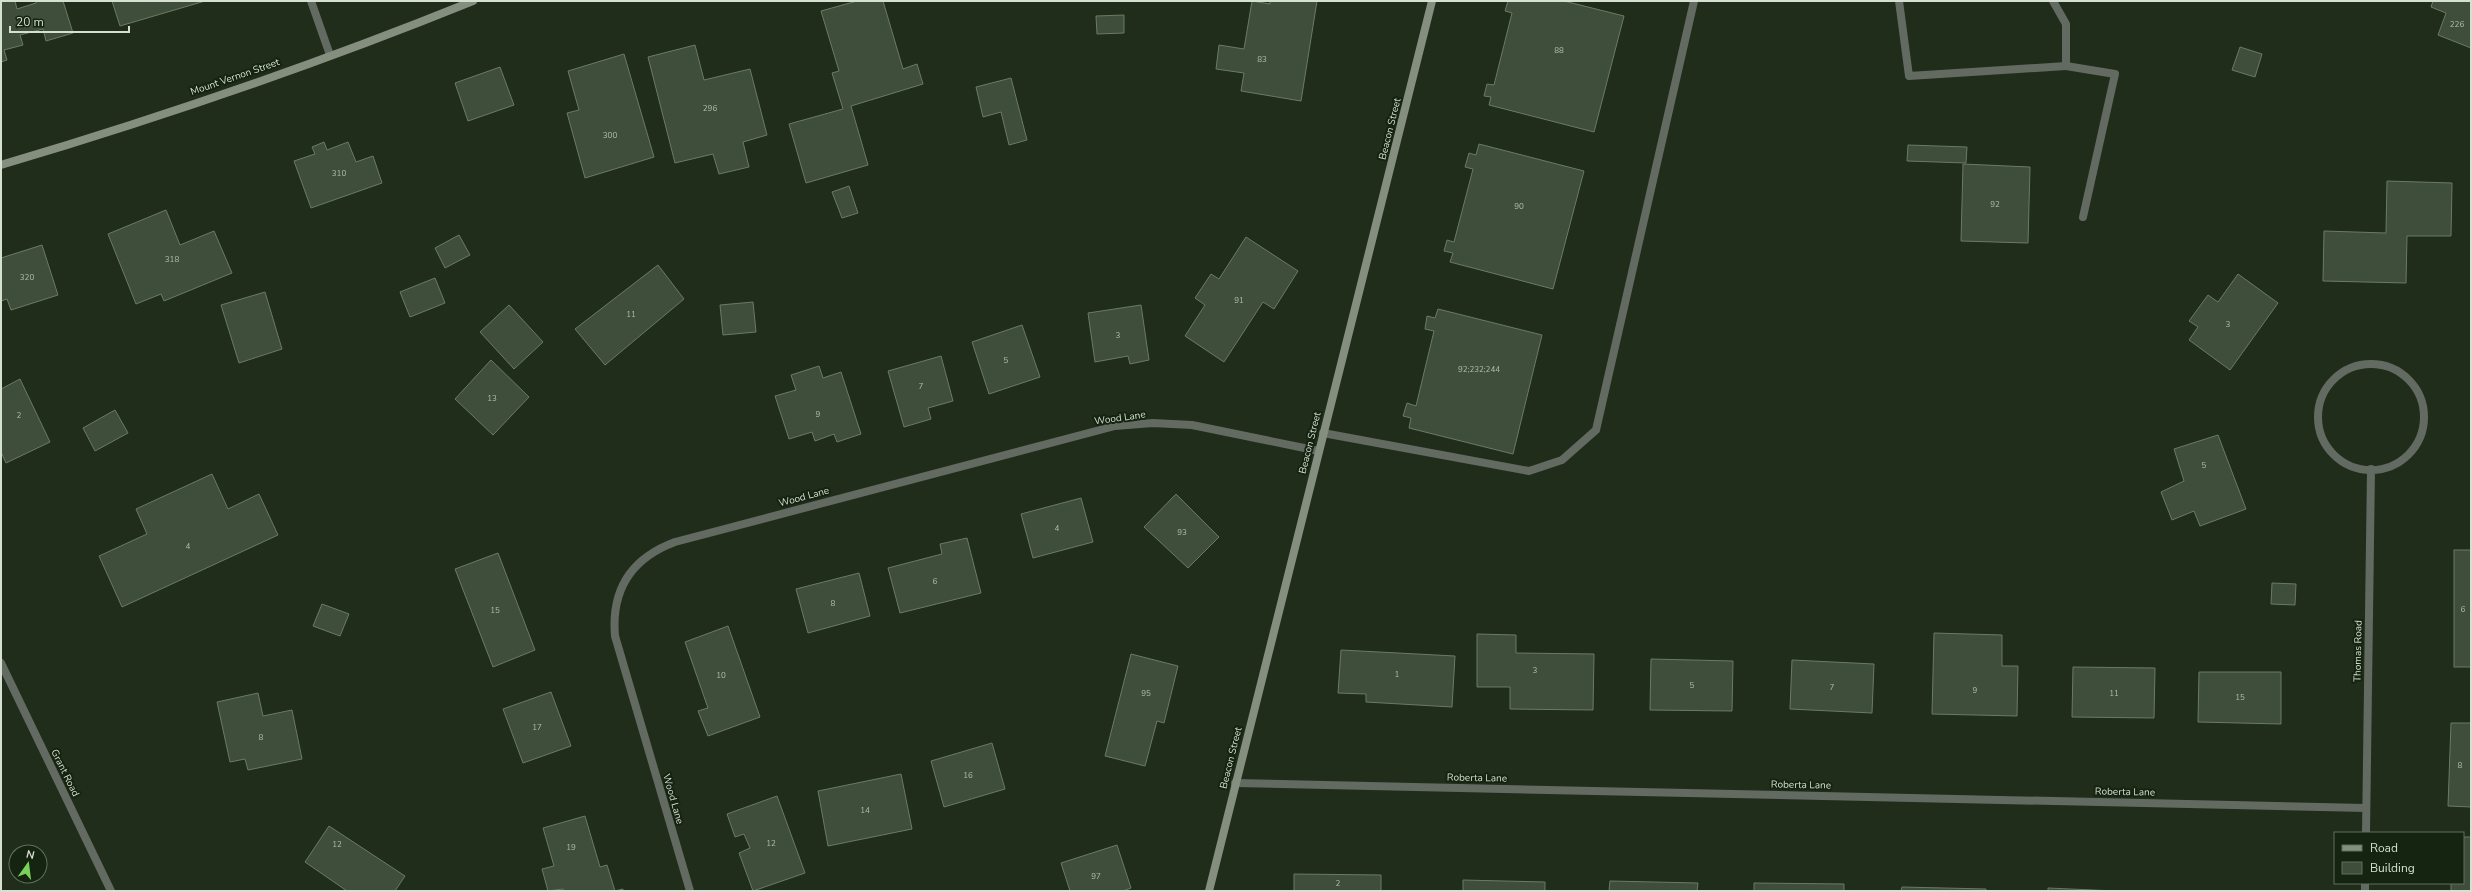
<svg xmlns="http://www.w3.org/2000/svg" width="2472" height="892" font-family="'Nunito Sans',sans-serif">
<rect width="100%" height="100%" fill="#1f2d1a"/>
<g fill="#3f4e3a" stroke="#6a7b65">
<path d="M1,1H15L17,9L36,3V1H63L73,33L46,41L43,29L20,35L23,45L4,50L7,60L1,62Z"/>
<path d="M112,1H205L120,26Z"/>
<path d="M857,1H883L903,69L917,64L923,84L851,106L868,165L806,183L789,124L843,109L832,73L839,71L821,11Z"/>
<path d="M1252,1L1270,4V1H1317L1301,101L1241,91L1244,73L1216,69L1219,45L1244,49Z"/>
<path d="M1508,1H1564L1624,16L1594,132L1489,105L1491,97L1484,96L1487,84L1494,85L1512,13L1505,11Z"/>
<path d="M2433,1H2471V48L2438,35L2446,13L2431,7Z"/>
<path d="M1124,15V33L1097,34L1096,16Z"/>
<path d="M695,45L704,80L750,69L767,135L743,142L749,167L719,174L713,154L675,163L648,57Z"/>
<path d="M2240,47L2262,54L2255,77L2232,70Z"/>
<path d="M624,54L654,157L585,178L567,113L579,110L568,71Z"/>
<path d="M500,67L514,105L468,121L455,83Z"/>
<path d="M1011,78L1027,140L1009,145L1001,112L983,117L976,87Z"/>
<path d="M324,142L327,150L348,142L356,162L373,156L382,183L311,208L294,161L315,154L312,147Z"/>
<path d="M1479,144L1584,171L1553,289L1450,262L1453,253L1444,251L1447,240L1454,242L1473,169L1465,167L1469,153L1476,155Z"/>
<path d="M1908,145L1967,147L1966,163L1907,161Z"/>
<path d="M1963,164L2030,167L2028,243L1961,241Z"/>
<path d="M2387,181L2452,183L2451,236H2407L2406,283L2323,281L2324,231L2386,233Z"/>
<path d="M849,186L858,213L842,218L832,192Z"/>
<path d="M166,210L180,245L214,231L232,273L164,301L161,294L136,304L108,234Z"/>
<path d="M459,235L470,255L445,268L435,248Z"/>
<path d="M1246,237L1298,271L1274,309L1263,302L1224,362L1185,336L1205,305L1195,298L1211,274L1219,279Z"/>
<path d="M42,245L58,295L11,310L7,299L1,301V258Z"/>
<path d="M658,265L684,299L605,365L575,329Z"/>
<path d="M2238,274L2278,303L2230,370L2189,340L2198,327L2189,321L2208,295L2218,302Z"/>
<path d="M435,278L445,303L410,317L400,292Z"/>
<path d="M265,292L282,349L239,363L221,305Z"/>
<path d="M753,302L756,332L723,335L720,305Z"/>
<path d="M509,305L543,342L514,369L480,332Z"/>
<path d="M1141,305L1149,360L1130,364L1128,356L1095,362L1088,313Z"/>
<path d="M1438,309L1542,335L1513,454L1409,428L1411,418L1403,416L1407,403L1416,406L1434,331L1425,329L1427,316L1435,318Z"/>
<path d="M1022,325L1040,377L989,394L972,342Z"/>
<path d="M941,356L953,401L928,408L931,419L904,427L888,371Z"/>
<path d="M491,360L529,397L493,435L455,399Z"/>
<path d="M819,366L823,378L841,372L861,434L837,442L834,434L815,441L812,432L789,439L775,396L796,390L791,375Z"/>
<path d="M20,379L50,442L6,463L1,452V389Z"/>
<path d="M115,410L128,433L95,451L83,428Z"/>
<path d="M2218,435L2246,509L2200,526L2194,511L2172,520L2161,492L2184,481L2174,449Z"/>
<path d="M212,474L228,509L259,494L278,535L122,607L99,556L147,534L136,509Z"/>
<path d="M1176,494L1219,537L1188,568L1144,527Z"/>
<path d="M1081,498L1093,542L1033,558L1021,514Z"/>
<path d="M967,538L981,593L900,613L888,568L942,554L940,544Z"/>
<rect x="2454" y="550" width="17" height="117"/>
<path d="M498,553L535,650L493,667L455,569Z"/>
<path d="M859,573L870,616L808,633L796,589Z"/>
<path d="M2272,583L2296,584L2295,605L2271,604Z"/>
<path d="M322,604L349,614L340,636L313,626Z"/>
<path d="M728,626L760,717L708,736L698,711L708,708L685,642Z"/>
<path d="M1934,633L2002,635V666H2018L2017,716L1932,714Z"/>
<path d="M1477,634L1516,635V653L1594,654L1593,710L1510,709V687H1477Z"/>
<path d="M1341,650L1455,656L1452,707L1366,702V694L1338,693Z"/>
<path d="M1131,654L1178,666L1164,723L1157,721L1145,766L1105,756Z"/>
<path d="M1651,659L1733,661L1732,711L1650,710Z"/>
<path d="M1792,660L1874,664L1872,713L1790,709Z"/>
<path d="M2073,667L2155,668L2154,718L2072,717Z"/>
<path d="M2199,672H2281V724L2198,722Z"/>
<path d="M551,692L571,746L523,763L503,709Z"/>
<path d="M258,693L263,716L292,710L302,759L248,770L245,759L230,762L217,702Z"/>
<path d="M2451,723H2471V807L2448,806Z"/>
<path d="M992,743L1005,789L944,807L931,761Z"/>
<path d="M901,774L912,829L828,846L818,791Z"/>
<path d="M777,796L805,873L753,891L739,853L750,848L744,834L735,837L727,814Z"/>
<path d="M585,816L600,867L607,865L615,891L623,889V891H564L563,889L548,891L542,869L554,866L543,828Z"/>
<path d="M329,826L405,876L395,891H347L305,862Z"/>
<path d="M2463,837H2471V891H2451V883H2463Z"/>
<path d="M1117,845L1131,888L1123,891H1070L1061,863Z"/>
<path d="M1294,874L1381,875V891H1294Z"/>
<path d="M1463,880L1545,882V891H1463Z"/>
<path d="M1610,881L1698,883L1697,891H1609Z"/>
<path d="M1754,883L1844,884V891H1754Z"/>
<path d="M1902,887L1986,889V891H1901Z"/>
<path d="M2048,888L2116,891H2048Z"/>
</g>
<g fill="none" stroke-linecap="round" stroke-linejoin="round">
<g stroke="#636a61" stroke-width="8">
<path d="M1899,1L1909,76L2066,66V24L2053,1"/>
<path d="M2066,66L2115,74L2083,217"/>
<path d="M1323,433L1529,471L1562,460L1596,430L1694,1"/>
</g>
<g stroke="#636a61" stroke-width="8">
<path d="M311,1L330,55"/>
<circle cx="2371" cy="417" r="53"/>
<path d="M1,663L111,891"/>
<path d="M1235,783L2366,808"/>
<path d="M2366,833L2371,469"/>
<path d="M690,891L615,636C611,589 632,558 675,542L1115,426L1153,423L1192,425L1319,451"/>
<path d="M2365,891V883"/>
</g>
<g stroke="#848f80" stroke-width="8">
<path d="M1,165C159,118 320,63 473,1"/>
<path d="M1209,891L1432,1"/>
</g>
</g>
<g text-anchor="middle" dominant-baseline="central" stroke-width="4" stroke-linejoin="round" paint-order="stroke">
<g font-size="8" fill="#b0bbac">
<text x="2457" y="24">226</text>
<text x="1559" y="50">88</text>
<text x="1262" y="59">83</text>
<text x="710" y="108">296</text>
<text x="610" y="135">300</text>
<text x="339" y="173">310</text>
<text x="1995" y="204">92</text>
<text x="1519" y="206">90</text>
<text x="172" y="259">318</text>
<text x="27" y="277">320</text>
<text x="1239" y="300">91</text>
<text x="631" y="314">11</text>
<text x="2228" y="324">3</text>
<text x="1118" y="335">3</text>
<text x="1006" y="360">5</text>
<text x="1479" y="369">92;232;244</text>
<text x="921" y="386">7</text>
<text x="492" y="398">13</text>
<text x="818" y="414">9</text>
<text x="19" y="415">2</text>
<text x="2204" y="465">5</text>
<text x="1057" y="528">4</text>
<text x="1182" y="532">93</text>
<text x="188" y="546">4</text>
<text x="935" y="581">6</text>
<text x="833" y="603">8</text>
<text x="2463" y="609">6</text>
<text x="495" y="610">15</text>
<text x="1535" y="670">3</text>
<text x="1397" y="674">1</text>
<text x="721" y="675">10</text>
<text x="1692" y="685">5</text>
<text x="1832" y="687">7</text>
<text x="1975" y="690">9</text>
<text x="1146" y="693">95</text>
<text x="2114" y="693">11</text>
<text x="2240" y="697">15</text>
<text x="537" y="727">17</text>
<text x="261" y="737">8</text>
<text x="2460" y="765">8</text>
<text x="968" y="775">16</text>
<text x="865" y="810">14</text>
<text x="771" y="843">12</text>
<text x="337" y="844">12</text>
<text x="571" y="847">19</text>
<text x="1096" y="876">97</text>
<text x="1338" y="883">2</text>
</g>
<g font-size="10" fill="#d5dfd2" stroke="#152311">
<text transform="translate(235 77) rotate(-19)">Mount Vernon Street</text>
<text transform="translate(1390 129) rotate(-76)">Beacon Street</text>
<text transform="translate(1120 418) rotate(-8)">Wood Lane</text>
<text transform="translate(1310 443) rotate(-76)">Beacon Street</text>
<text transform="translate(804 497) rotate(-15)">Wood Lane</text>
<text transform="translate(2358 651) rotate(-89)">Thomas Road</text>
<text transform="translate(1231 758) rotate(-76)">Beacon Street</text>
<text transform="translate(65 773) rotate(64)">Grant Road</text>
<text transform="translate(1477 778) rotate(1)">Roberta Lane</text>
<text transform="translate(1801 785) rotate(1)">Roberta Lane</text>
<text transform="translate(2125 792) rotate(1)">Roberta Lane</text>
<text transform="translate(673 799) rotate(74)">Wood Lane</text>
</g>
</g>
<rect width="2472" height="892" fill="none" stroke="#d5dfd2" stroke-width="4"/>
<rect x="2334" y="832" width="130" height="52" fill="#152311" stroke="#626e5e"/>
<rect x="2342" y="845" width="20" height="6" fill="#848f80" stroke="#626e5e"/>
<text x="2370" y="852" font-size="12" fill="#d5dfd2">Road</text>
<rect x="2342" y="862" width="20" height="12" fill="#3f4e3a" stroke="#626e5e"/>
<text x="2370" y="872" font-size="12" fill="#d5dfd2">Building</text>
<g transform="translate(28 864) rotate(14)"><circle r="19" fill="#152311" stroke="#626e5e"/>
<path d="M0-3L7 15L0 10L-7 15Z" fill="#78d158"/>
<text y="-6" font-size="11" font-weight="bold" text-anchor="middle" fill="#d5dfd2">N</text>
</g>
<path d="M10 26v6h119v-6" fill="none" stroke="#d5dfd2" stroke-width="2"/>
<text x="16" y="26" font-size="12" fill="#d5dfd2" stroke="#152311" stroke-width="3" paint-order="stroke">20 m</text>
</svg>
